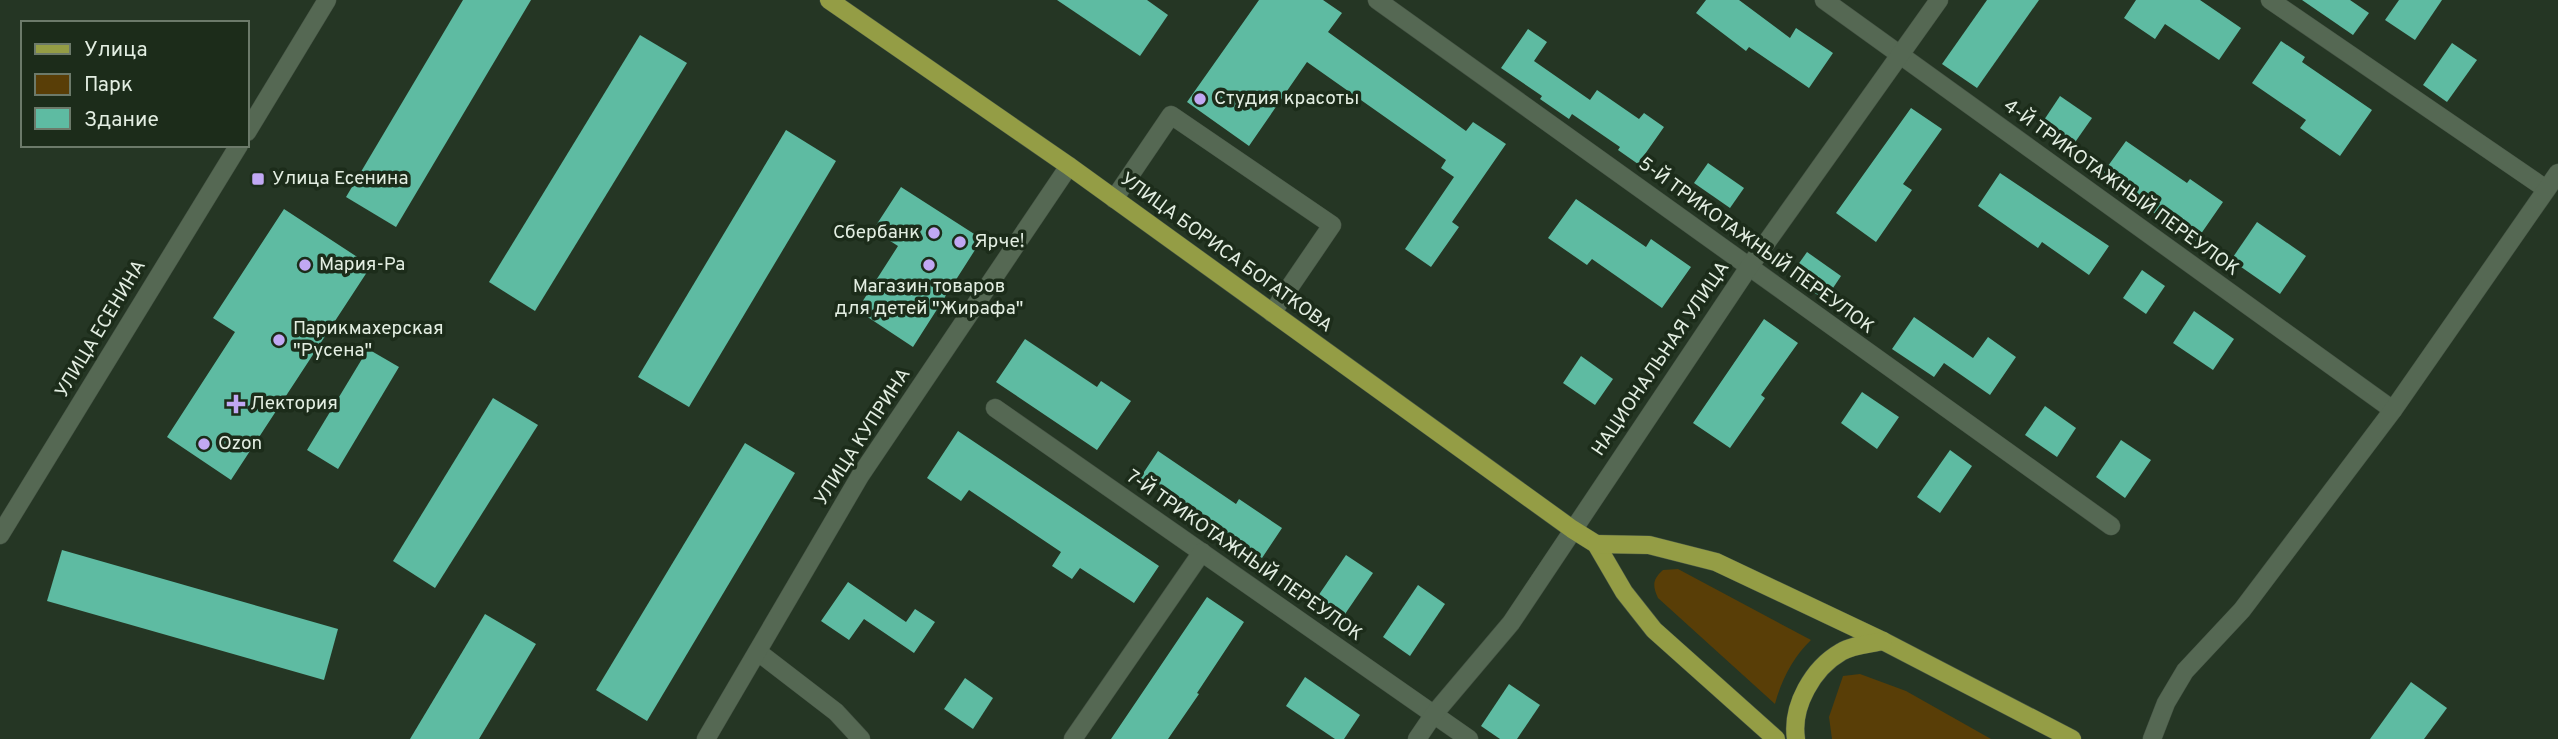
<svg xmlns="http://www.w3.org/2000/svg" width="2558" height="739" font-family="Overpass,sans-serif">
<rect width="100%" height="100%" fill="#253624"/>
<g fill="#593e07">
<path d="M1678,569L1811,640C1793,657 1781,681 1775,704L1658,598C1652,585 1653,579 1663,570Z"/>
<path d="M1860,674L1906,691L1991,739H1832L1829,717L1843,676Z"/>
</g>
<g fill="#5ebba2">
<path d="M463,0H531L396,227L346,197Z"/>
<path d="M1057,0H1147L1168,15L1140,56Z"/>
<path d="M1259,0H1323L1342,13L1328,32L1466,131L1473,122L1506,144L1452,222L1459,227L1431,267L1405,249L1454,177L1441,168L1446,160L1307,62L1249,146L1187,102Z"/>
<path d="M1706,0H1739L1790,38L1796,28L1833,53L1809,88L1749,47L1746,51L1696,13Z"/>
<path d="M1987,0H2039L1977,88L1942,64Z"/>
<path d="M2136,0H2200L2241,28L2219,60L2165,24L2155,39L2124,18Z"/>
<path d="M2302,0H2350L2369,13L2353,35Z"/>
<path d="M2399,0H2442L2415,40L2385,20Z"/>
<path d="M1528,29L1547,42L1534,61L1590,100L1597,90L1639,119L1644,113L1664,127L1638,164L1618,150L1620,147L1572,114L1569,119L1540,99L1542,96L1501,68Z"/>
<path d="M640,35L687,63L535,311L489,282Z"/>
<path d="M2281,41L2305,57L2302,62L2372,110L2340,156L2300,128L2306,120L2252,83Z"/>
<path d="M2452,43L2477,60L2447,102L2423,85Z"/>
<path d="M2060,96L2092,118L2071,148L2040,126Z"/>
<path d="M1911,108L1942,129L1903,184L1912,190L1876,242L1836,213Z"/>
<path d="M786,130L836,161L689,407L638,377Z"/>
<path d="M2126,141L2187,183L2190,179L2223,202L2196,241L2100,177Z"/>
<path d="M1708,163L1744,188L1730,208L1694,183Z"/>
<path d="M2000,173L2109,246L2089,275L2042,242L2038,248L1978,206Z"/>
<path d="M901,187L982,239L913,347L857,310L898,246L873,230Z"/>
<path d="M1576,199L1646,247L1651,239L1691,267L1662,308L1592,259L1587,265L1548,238Z"/>
<path d="M284,209L371,266L231,480L167,437L235,332L213,318Z"/>
<path d="M2257,222L2306,256L2280,294L2231,260Z"/>
<path d="M1807,252L1841,276L1825,300L1790,276Z"/>
<path d="M2142,270L2165,286L2146,314L2123,298Z"/>
<path d="M2194,311L2234,339L2213,370L2173,343Z"/>
<path d="M1914,317L1973,358L1988,337L2016,357L1990,395L1944,363L1934,377L1892,349Z"/>
<path d="M1764,319L1798,343L1761,395L1765,398L1730,448L1693,423Z"/>
<path d="M1025,339L1097,387L1101,381L1131,401L1097,450L996,382Z"/>
<path d="M368,349L399,367L338,469L307,450Z"/>
<path d="M1581,356L1613,379L1595,405L1563,383Z"/>
<path d="M1862,392L1899,417L1877,449L1841,423Z"/>
<path d="M493,398L538,425L435,588L393,561Z"/>
<path d="M2045,406L2076,428L2057,457L2025,435Z"/>
<path d="M958,431L1159,566L1134,603L1080,568L1072,579L1052,566L1061,552L969,490L961,501L927,478Z"/>
<path d="M2121,440L2151,460L2125,498L2096,477Z"/>
<path d="M745,443L795,473L647,721L596,690Z"/>
<path d="M1950,450L1972,466L1940,513L1917,497Z"/>
<path d="M1158,451L1236,504L1239,499L1282,528L1262,558L1140,478Z"/>
<path d="M62,550L338,629L324,680L47,601Z"/>
<path d="M1346,555L1373,573L1343,617L1316,599Z"/>
<path d="M848,582L906,622L915,609L935,622L914,653L864,619L849,640L821,621Z"/>
<path d="M1418,585L1445,604L1410,656L1383,637Z"/>
<path d="M1207,597L1244,622L1197,693L1199,694L1168,739H1111Z"/>
<path d="M485,614L536,644L479,739H410Z"/>
<path d="M1305,677L1360,715L1344,739H1335L1286,706Z"/>
<path d="M965,678L993,698L973,729L944,709Z"/>
<path d="M2411,682L2447,708L2424,739H2370Z"/>
<path d="M1509,684L1540,705L1517,739H1500L1481,726Z"/>
</g>
<g fill="none" stroke-linecap="round" stroke-linejoin="round">
<g stroke="#455344" stroke-width="19">
<g id="minor">
<path d="M1377,0L2111,526"/>
<path d="M1824,0L2393,410"/>
<path d="M2270,0L2546,189"/>
<path d="M247,132L327,0"/>
<path d="M1114,199L1171,115L1332,225L1272,313"/>
<path d="M995,408L1469,739"/>
<path d="M0,535L239,145"/>
<path d="M758,652L836,712L861,739"/>
<path d="M706,739L860,476L1069,166"/>
<path d="M1073,739L1202,552"/>
<path d="M1417,739L1434,714L1511,623L1749,267L1939,0"/>
<path d="M2152,739L2166,703L2185,671L2242,610L2393,410L2558,173"/>
</g>
</g>
<g stroke="#455344" stroke-width="19">
<g id="major">
<path d="M829,0L1069,166L1572,529L1596,544L1624,592L1654,630L1776,739"/>
<path d="M1596,544L1649,545L1716,562L1883,641L2072,739"/>
<path d="M1796,739C1791,706 1813,668 1841,652C1852,645 1870,644 1883,641"/>
</g>
</g>
<use href="#minor" stroke="#556853" stroke-width="18"/>
<use href="#major" stroke="#949d45" stroke-width="18"/>
</g>
<g fill="#c1a8f3" stroke="#1c2c1a" stroke-width="2.5">
<circle cx="1200" cy="99" r="7"/>
<rect x="251" y="172" width="14" height="14" rx="3.5"/>
<circle cx="934" cy="233" r="7"/>
<circle cx="960" cy="242" r="7"/>
<circle cx="305" cy="265" r="7"/>
<circle cx="929" cy="265" r="7"/>
<circle cx="279" cy="340" r="7"/>
<path d="M232.5 393.5h7v7h7v7h-7v7h-7v-7h-7v-7h7z"/>
<circle cx="204" cy="444" r="7"/>
</g>
<g text-anchor="middle" dominant-baseline="central" stroke-width="7" stroke-linejoin="round" paint-order="stroke">
<g font-size="19" fill="#e3eee2" stroke="#1c2c1a" text-anchor="start">
<text x="1214" y="99">Студия красоты</text>
<text x="272" y="179">Улица Есенина</text>
<text x="920" y="233" text-anchor="end">Сбербанк</text>
<text x="974" y="242">Ярче!</text>
<text x="319" y="265">Мария-Ра</text>
<text x="929" y="287" text-anchor="middle">Магазин товаров<tspan x="929" dy="22">для детей "Жирафа"</tspan></text>
<text x="293" y="329">Парикмахерская<tspan x="293" dy="22">"Русена"</tspan></text>
<text x="250" y="404">Лектория</text>
<text x="218" y="444">Ozon</text>
</g>
<g font-size="19" fill="#e3eee2" stroke="#1c2c1a">
<text transform="translate(2121 188) rotate(36)">4-Й ТРИКОТАЖНЫЙ ПЕРЕУЛОК</text>
<text transform="translate(1756 246) rotate(36)">5-Й ТРИКОТАЖНЫЙ ПЕРЕУЛОК</text>
<text transform="translate(1226 253) rotate(36)">УЛИЦА БОРИСА БОГАТКОВА</text>
<text transform="translate(101 329) rotate(-59)">УЛИЦА ЕСЕНИНА</text>
<text transform="translate(1661 359) rotate(-56)">НАЦИОНАЛЬНАЯ УЛИЦА</text>
<text transform="translate(863 437) rotate(-57)">УЛИЦА КУПРИНА</text>
<text transform="translate(1244 556) rotate(35)">7-Й ТРИКОТАЖНЫЙ ПЕРЕУЛОК</text>
</g>
</g>
<rect x="21" y="21" width="228" height="126" fill="#1c2c1a" stroke="#6c7a6a" stroke-width="2"/>
<rect x="35" y="44" width="35" height="10" fill="#949d45" stroke="#6c7a6a" stroke-width="2"/>
<text x="84" y="56" font-size="21" fill="#e3eee2">Улица</text>
<rect x="35" y="74" width="35" height="21" fill="#593e07" stroke="#6c7a6a" stroke-width="2"/>
<text x="84" y="91" font-size="21" fill="#e3eee2">Парк</text>
<rect x="35" y="108" width="35" height="21" fill="#5ebba2" stroke="#6c7a6a" stroke-width="2"/>
<text x="84" y="126" font-size="21" fill="#e3eee2">Здание</text>
</svg>
